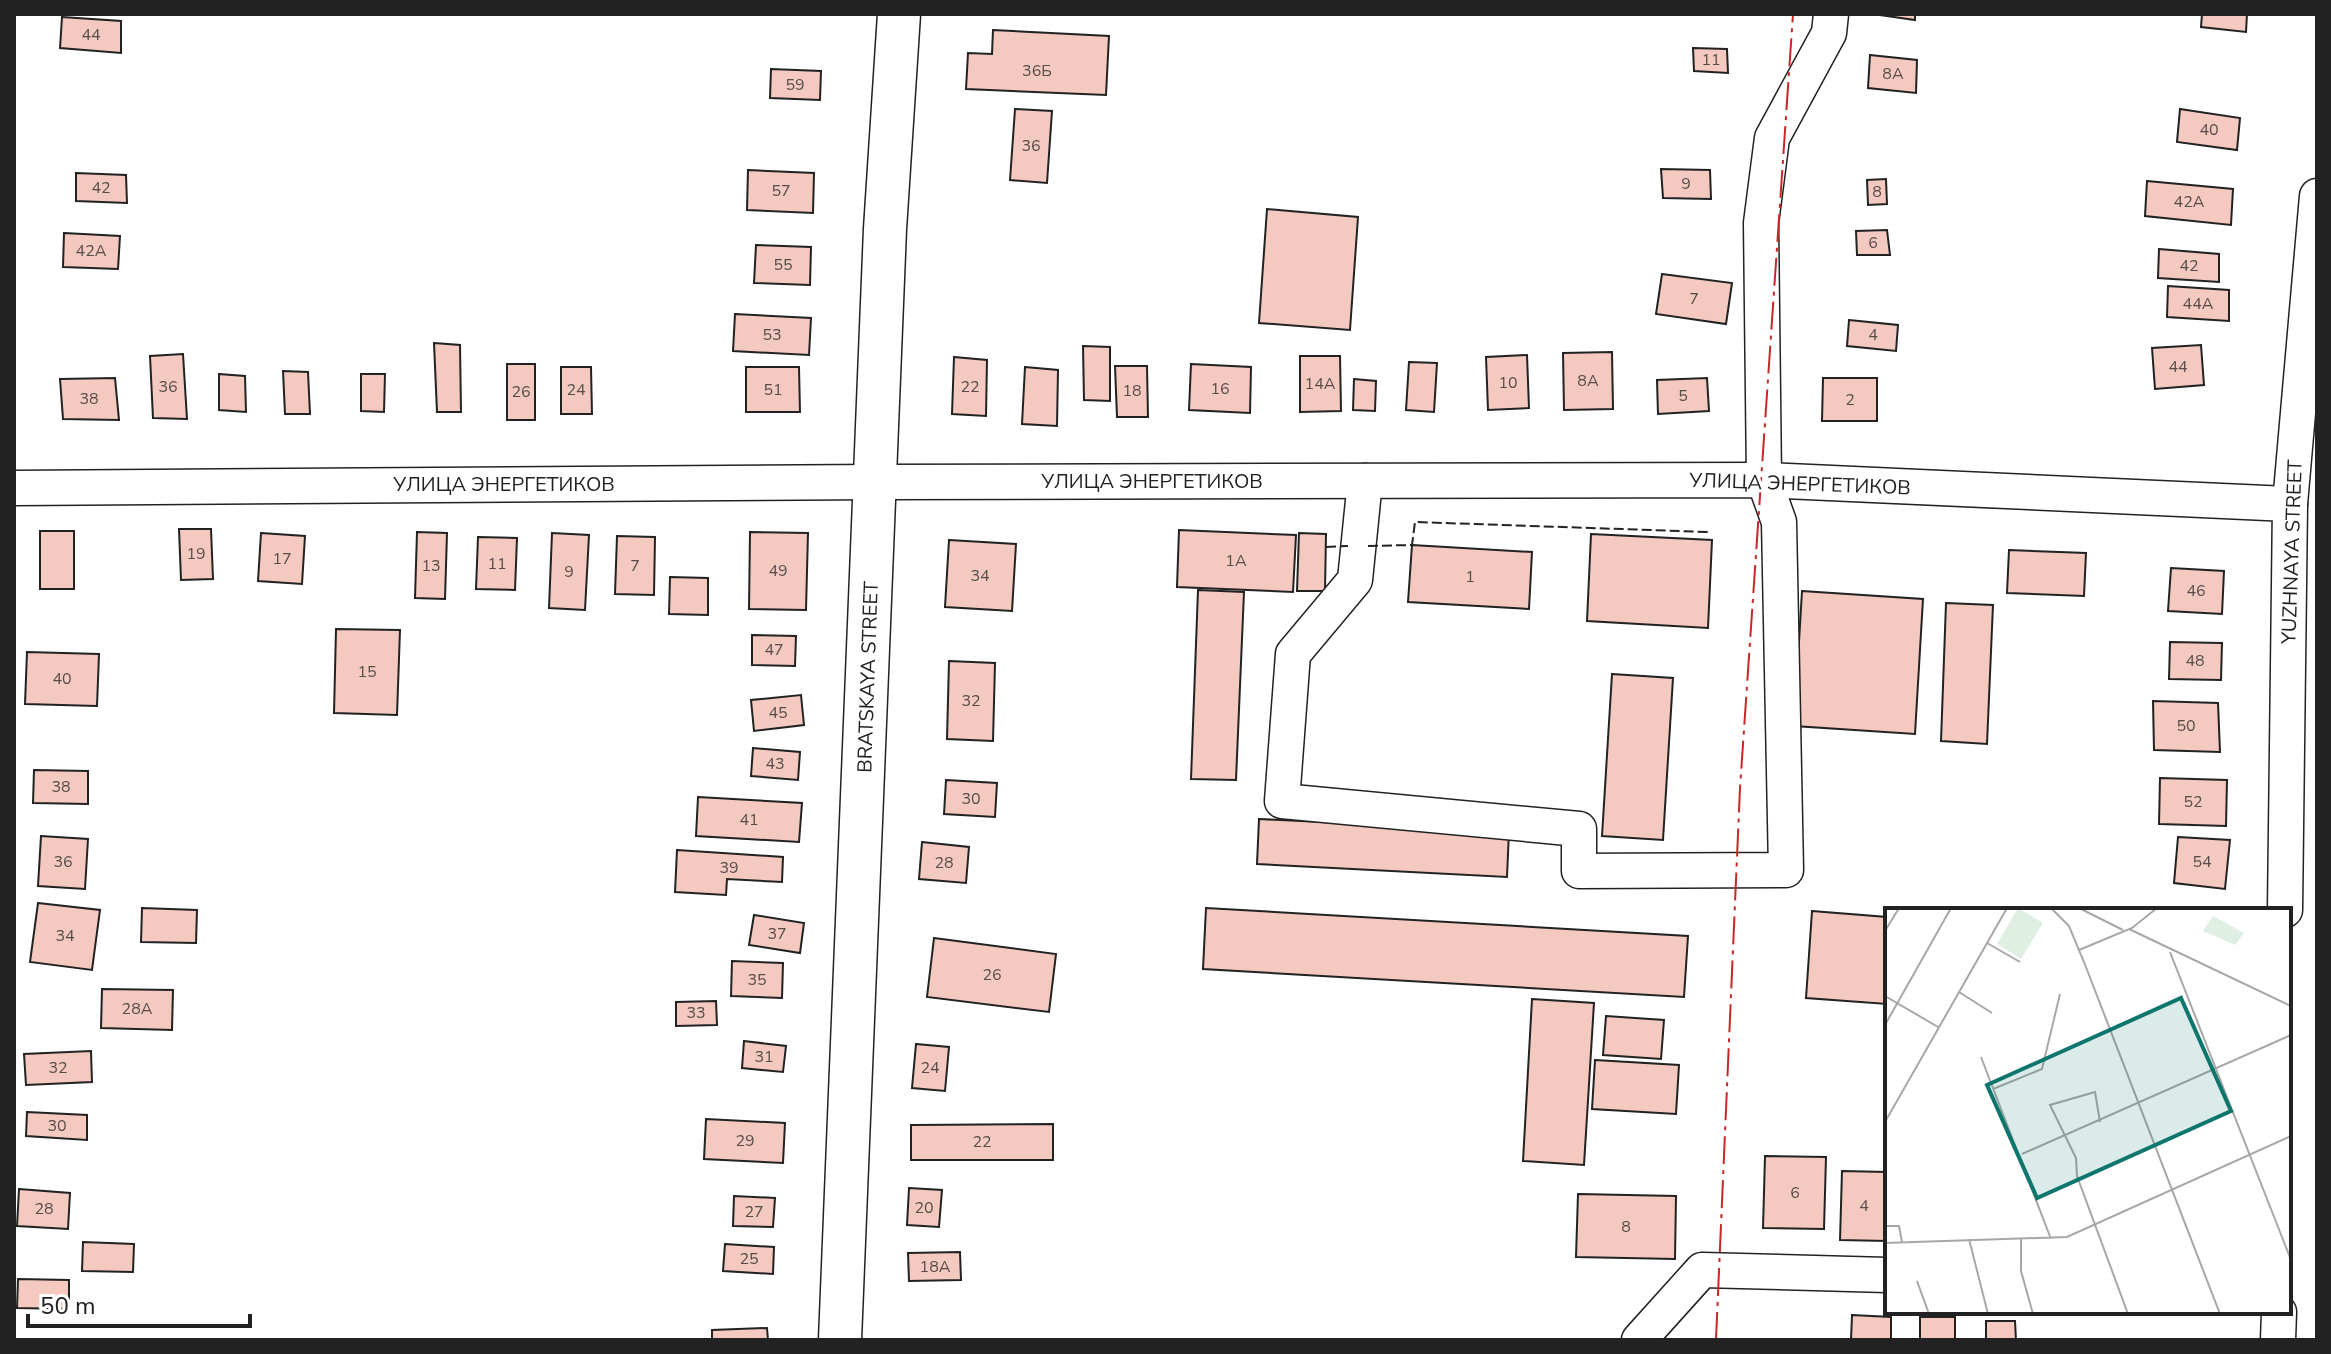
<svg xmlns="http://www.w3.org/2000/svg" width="2331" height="1354" font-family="'Nunito Sans',sans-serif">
<rect width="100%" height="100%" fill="#fff"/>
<g fill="#f3c9c0" stroke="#222" stroke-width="2">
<path d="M1873,14H1915V20Z"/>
<path d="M2202,14H2247L2246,32L2201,27Z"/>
<path d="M62,17L121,21V53L60,48Z"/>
<path d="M993,30L1109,36L1106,95L966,89L968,53L992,54Z"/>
<path d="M1693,48L1727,49L1728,73L1694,71Z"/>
<path d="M1870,55L1917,60L1916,93L1868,88Z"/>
<path d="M771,69L821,71L820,100L770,98Z"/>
<path d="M1015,109L1052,111L1047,183L1010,180Z"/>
<path d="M2180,109L2240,118L2237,150L2177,142Z"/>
<path d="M1661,169L1710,170L1711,199L1663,198Z"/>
<path d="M748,170L814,173L813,213L747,210Z"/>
<path d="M76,173L126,175L127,203L76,201Z"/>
<path d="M1886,179L1887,204L1868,205L1867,180Z"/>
<path d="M2147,181L2233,189L2231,225L2145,216Z"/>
<path d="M1267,209L1358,217L1350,330L1259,323Z"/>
<path d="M1887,230L1890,255H1857L1856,231Z"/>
<path d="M64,233L120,236L118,269L63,267Z"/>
<path d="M756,245L811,247L810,285L754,283Z"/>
<path d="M2159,249L2219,254V282L2158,278Z"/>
<path d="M1662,274L1732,283L1726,324L1656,314Z"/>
<path d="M2168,286L2229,290V321L2167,317Z"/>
<path d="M735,314L811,318L809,355L733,351Z"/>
<path d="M1849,320L1898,325L1896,351L1847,346Z"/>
<path d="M434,343L460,345L461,412H437Z"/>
<path d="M2201,345L2204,385L2155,389L2152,348Z"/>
<path d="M1083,346L1110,347V401L1084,400Z"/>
<path d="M1612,352L1613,409L1564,410L1563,353Z"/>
<path d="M183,354L187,419L153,418L150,356Z"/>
<path d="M1527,355L1529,408L1488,410L1486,357Z"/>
<path d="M1300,356H1340L1341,411L1300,412Z"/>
<path d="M954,357L987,360L986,416L952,414Z"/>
<path d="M1409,362L1437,363L1434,412L1406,410Z"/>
<rect x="507" y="364" width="28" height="56"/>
<path d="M1191,364L1251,367L1250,413L1189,410Z"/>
<path d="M1115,366H1147L1148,417H1117Z"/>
<path d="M561,367H591L592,414H561Z"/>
<path d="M746,367H799L800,412H746Z"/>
<path d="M1025,367L1058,370L1057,426L1022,424Z"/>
<path d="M283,371L308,372L310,414H285Z"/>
<path d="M219,374L245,376L246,412L219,410Z"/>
<path d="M361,374H385L384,412L361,411Z"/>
<path d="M115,378L119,420L63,419L60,379Z"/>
<path d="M1707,378L1709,411L1658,414L1657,380Z"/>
<path d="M1823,378H1877V421H1822Z"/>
<path d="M1354,379L1376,381L1375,411L1353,410Z"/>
<path d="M179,529H211L213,579L181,580Z"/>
<path d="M1179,530L1296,535L1293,592L1177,587Z"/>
<rect x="40" y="531" width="34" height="58"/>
<path d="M417,532L447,533L445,599L415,598Z"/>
<path d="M750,532L808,533L806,610L749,609Z"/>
<path d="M261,533L305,536L302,584L258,581Z"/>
<path d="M552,533L589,535L585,610L549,608Z"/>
<path d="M1299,533L1326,534L1325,591H1297Z"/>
<path d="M1591,534L1712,540L1708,628L1587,621Z"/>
<path d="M617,536L655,537L654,595L615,594Z"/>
<path d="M478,537L517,538L515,590L476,589Z"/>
<path d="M949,540L1016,544L1012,611L945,607Z"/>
<path d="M1412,545L1532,552L1529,609L1408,602Z"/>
<path d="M2009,550L2086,553L2084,596L2007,593Z"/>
<path d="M2171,568L2224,571L2222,614L2168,611Z"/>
<path d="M670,577L708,578V615L669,614Z"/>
<path d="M1198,590L1244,592L1236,780L1191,779Z"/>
<path d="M1802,591L1923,599L1915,734L1794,726Z"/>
<path d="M1946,603L1993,605L1987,744L1941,741Z"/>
<path d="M336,629L400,630L397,715L334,713Z"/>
<path d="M752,635L796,636L795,666L752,665Z"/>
<path d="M2170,642L2222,643L2221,680L2169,679Z"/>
<path d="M27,652L99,654L97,706L25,704Z"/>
<path d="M949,661L995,663L993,741L947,739Z"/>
<path d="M1612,674L1673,678L1663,840L1602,836Z"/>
<path d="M801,695L804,725L754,731L751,700Z"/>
<path d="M2153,701L2218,703L2220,752L2154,750Z"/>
<path d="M753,748L800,752L798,780L751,776Z"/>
<path d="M34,770L88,771V804L33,803Z"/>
<path d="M2160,778L2227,780L2226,826L2159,824Z"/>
<path d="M946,780L997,783L995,817L944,814Z"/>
<path d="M698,797L802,803L799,842L696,836Z"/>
<path d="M1259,819L1509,831L1507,877L1257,864Z"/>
<path d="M41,836L88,839L85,889L38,886Z"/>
<path d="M2178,837L2230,840L2225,889L2174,883Z"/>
<path d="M922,842L969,847L966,883L919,879Z"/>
<path d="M677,850L783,857L782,882L727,879L726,895L675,892Z"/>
<path d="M38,903L100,910L92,970L30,962Z"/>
<path d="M142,908L197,910L196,943L141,942Z"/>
<path d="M1206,908L1688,936L1684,997L1203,969Z"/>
<path d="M1812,911L1887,917V1004L1806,998Z"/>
<path d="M754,915L804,923L800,953L749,945Z"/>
<path d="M934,938L1056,954L1049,1012L927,997Z"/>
<path d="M732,961L783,963L782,998L731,996Z"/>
<path d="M102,989L173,990L172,1030L101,1028Z"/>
<path d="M1532,999L1594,1003L1584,1165L1523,1161Z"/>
<path d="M716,1001L717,1025L676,1026V1002Z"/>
<path d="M1606,1016L1664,1020L1661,1059L1603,1055Z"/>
<path d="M744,1041L786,1046L783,1072L742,1068Z"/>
<path d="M916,1044L949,1047L945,1091L912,1088Z"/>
<path d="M91,1051L92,1082L26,1085L24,1054Z"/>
<path d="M1595,1060L1679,1065L1676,1114L1592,1109Z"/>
<path d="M27,1112L87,1115V1140L26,1136Z"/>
<path d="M706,1119L785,1123L783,1163L704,1159Z"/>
<path d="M1053,1124V1160H911V1125Z"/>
<path d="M1765,1156L1826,1157L1824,1229L1763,1228Z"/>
<path d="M1842,1171L1887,1172V1241L1840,1240Z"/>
<path d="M909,1188L942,1190L939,1227L907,1225Z"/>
<path d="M19,1189L70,1193L68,1229L17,1226Z"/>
<path d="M1578,1194L1676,1196L1675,1259L1576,1257Z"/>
<path d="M734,1196L775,1198L773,1227L733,1226Z"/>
<path d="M83,1242L134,1244L133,1272L82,1271Z"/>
<path d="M725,1244L774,1247L773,1274L723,1271Z"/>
<path d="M960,1252L961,1280L909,1281L908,1253Z"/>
<path d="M18,1279L69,1280V1309L17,1308Z"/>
<path d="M1852,1315L1891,1317V1340H1851Z"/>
<rect x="1920" y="1317" width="35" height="23"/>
<path d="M1986,1321H2015L2016,1340H1986Z"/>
<path d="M767,1328L768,1340H712V1330Z"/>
</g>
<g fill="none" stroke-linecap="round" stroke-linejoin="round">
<g stroke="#222" stroke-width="37">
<g id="minor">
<path d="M1365,481L1355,580L1293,654L1282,801L1579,829V871L1786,870L1779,522L1764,480L1761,223L1772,138L1829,33L1831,14"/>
<path d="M14,488L876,482L1764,480L2290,504"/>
<path d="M2285,910L2290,504L2317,196"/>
<path d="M1639,1340L1702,1270L1887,1275"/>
<path d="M2278,1340L2279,1312"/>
</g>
</g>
<g stroke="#222" stroke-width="45">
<path id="major" d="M840,1340L885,229L899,14"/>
</g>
<use href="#minor" stroke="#fff" stroke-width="34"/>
<use href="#major" stroke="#fff" stroke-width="42"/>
<g stroke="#222" stroke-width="2" stroke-dasharray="10 4" stroke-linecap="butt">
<path d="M1368,546L1412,545L1415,522L1708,532"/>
<path d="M1326,547L1348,546"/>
</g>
<path stroke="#c62828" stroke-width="2" stroke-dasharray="28 6 4 6" stroke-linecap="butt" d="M1716,1340L1740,788L1793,14"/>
</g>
<g text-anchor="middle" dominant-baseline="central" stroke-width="6" stroke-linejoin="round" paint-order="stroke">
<g font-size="16" fill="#564c4a">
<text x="91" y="35">44</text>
<text x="1711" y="60">11</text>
<text x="1037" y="71">36Б</text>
<text x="1893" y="74">8А</text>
<text x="795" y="85">59</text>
<text x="2209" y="130">40</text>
<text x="1031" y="146">36</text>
<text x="1686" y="184">9</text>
<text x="101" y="188">42</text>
<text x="781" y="191">57</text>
<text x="1877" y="192">8</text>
<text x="2189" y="202">42А</text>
<text x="1873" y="243">6</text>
<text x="91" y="251">42А</text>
<text x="783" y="265">55</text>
<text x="2189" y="266">42</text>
<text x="1694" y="299">7</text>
<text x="2198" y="304">44А</text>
<text x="772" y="335">53</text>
<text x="1873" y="335">4</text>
<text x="2178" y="367">44</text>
<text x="1588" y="381">8А</text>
<text x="1508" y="383">10</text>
<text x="1320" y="384">14А</text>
<text x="168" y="387">36</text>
<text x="970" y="387">22</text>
<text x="1220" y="389">16</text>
<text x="576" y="390">24</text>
<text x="773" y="390">51</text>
<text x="1132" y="391">18</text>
<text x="521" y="392">26</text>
<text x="1683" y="396">5</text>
<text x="89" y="399">38</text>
<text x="1850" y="400">2</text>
<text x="196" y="554">19</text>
<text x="282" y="559">17</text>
<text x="1236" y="561">1А</text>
<text x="497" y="564">11</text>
<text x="431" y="566">13</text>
<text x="635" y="566">7</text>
<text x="778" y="571">49</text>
<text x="569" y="572">9</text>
<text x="980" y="576">34</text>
<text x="1470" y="577">1</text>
<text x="2196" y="591">46</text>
<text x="774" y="650">47</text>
<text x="2195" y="661">48</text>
<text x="367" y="672">15</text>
<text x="62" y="679">40</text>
<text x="971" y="701">32</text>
<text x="778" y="713">45</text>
<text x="2186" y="726">50</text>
<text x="775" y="764">43</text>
<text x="61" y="787">38</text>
<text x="971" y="799">30</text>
<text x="2193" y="802">52</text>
<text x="749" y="820">41</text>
<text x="63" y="862">36</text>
<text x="2202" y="862">54</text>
<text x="944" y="863">28</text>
<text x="729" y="868">39</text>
<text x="777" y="934">37</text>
<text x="65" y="936">34</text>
<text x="992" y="975">26</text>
<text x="757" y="980">35</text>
<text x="137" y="1009">28А</text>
<text x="696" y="1013">33</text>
<text x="764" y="1057">31</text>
<text x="58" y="1068">32</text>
<text x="930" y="1068">24</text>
<text x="57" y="1126">30</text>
<text x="745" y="1141">29</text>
<text x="982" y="1142">22</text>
<text x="1795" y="1193">6</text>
<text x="1864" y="1206">4</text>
<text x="924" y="1208">20</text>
<text x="44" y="1209">28</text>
<text x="754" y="1212">27</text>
<text x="1626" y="1227">8</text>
<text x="749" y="1259">25</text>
<text x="935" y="1267">18А</text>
</g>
<g font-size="20" fill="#222" stroke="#fff">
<text x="1152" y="481">УЛИЦА ЭНЕРГЕТИКОВ</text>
<text x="504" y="484">УЛИЦА ЭНЕРГЕТИКОВ</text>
<text transform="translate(1800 484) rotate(2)">УЛИЦА ЭНЕРГЕТИКОВ</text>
<text transform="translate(2292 552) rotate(-88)">YUZHNAYA STREET</text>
<text transform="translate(868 677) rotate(-88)">BRATSKAYA STREET</text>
</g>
</g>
<g transform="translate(1885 908)">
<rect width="406" height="406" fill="#fff"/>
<path d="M133,0L158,15L136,51L112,36ZM328,8L359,25L350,37L318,23Z" fill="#e0efe3"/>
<path fill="none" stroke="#a7a7a7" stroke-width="2" d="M166,0L184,18L199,54L335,406M194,0L238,22M244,21L406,98M0,23L14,0M102,35L135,54M194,42L247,20L272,0M285,44L406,352M74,84L107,105M0,88L53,119M0,117L66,0M96,149L166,331M108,181L157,161L175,86M0,214L122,0M215,214L210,184L165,197L191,250L192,268L243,406M137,246L406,127M0,318H14L17,334M84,331L103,406M136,331V363L148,406M0,335L182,329L406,228M32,373L44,406"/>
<path fill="#0f766e" fill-opacity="0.15" stroke="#0f766e" stroke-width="4" d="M296,90L346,203L152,290L102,177Z"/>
<rect width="406" height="406" fill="none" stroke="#222" stroke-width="4"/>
</g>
<rect width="2331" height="1354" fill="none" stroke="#222222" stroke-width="32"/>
<path d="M28 1314v12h222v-12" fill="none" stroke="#222222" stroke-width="4"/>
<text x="40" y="1314" font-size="24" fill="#222222" stroke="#ffffff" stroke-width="6" paint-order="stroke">50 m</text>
</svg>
